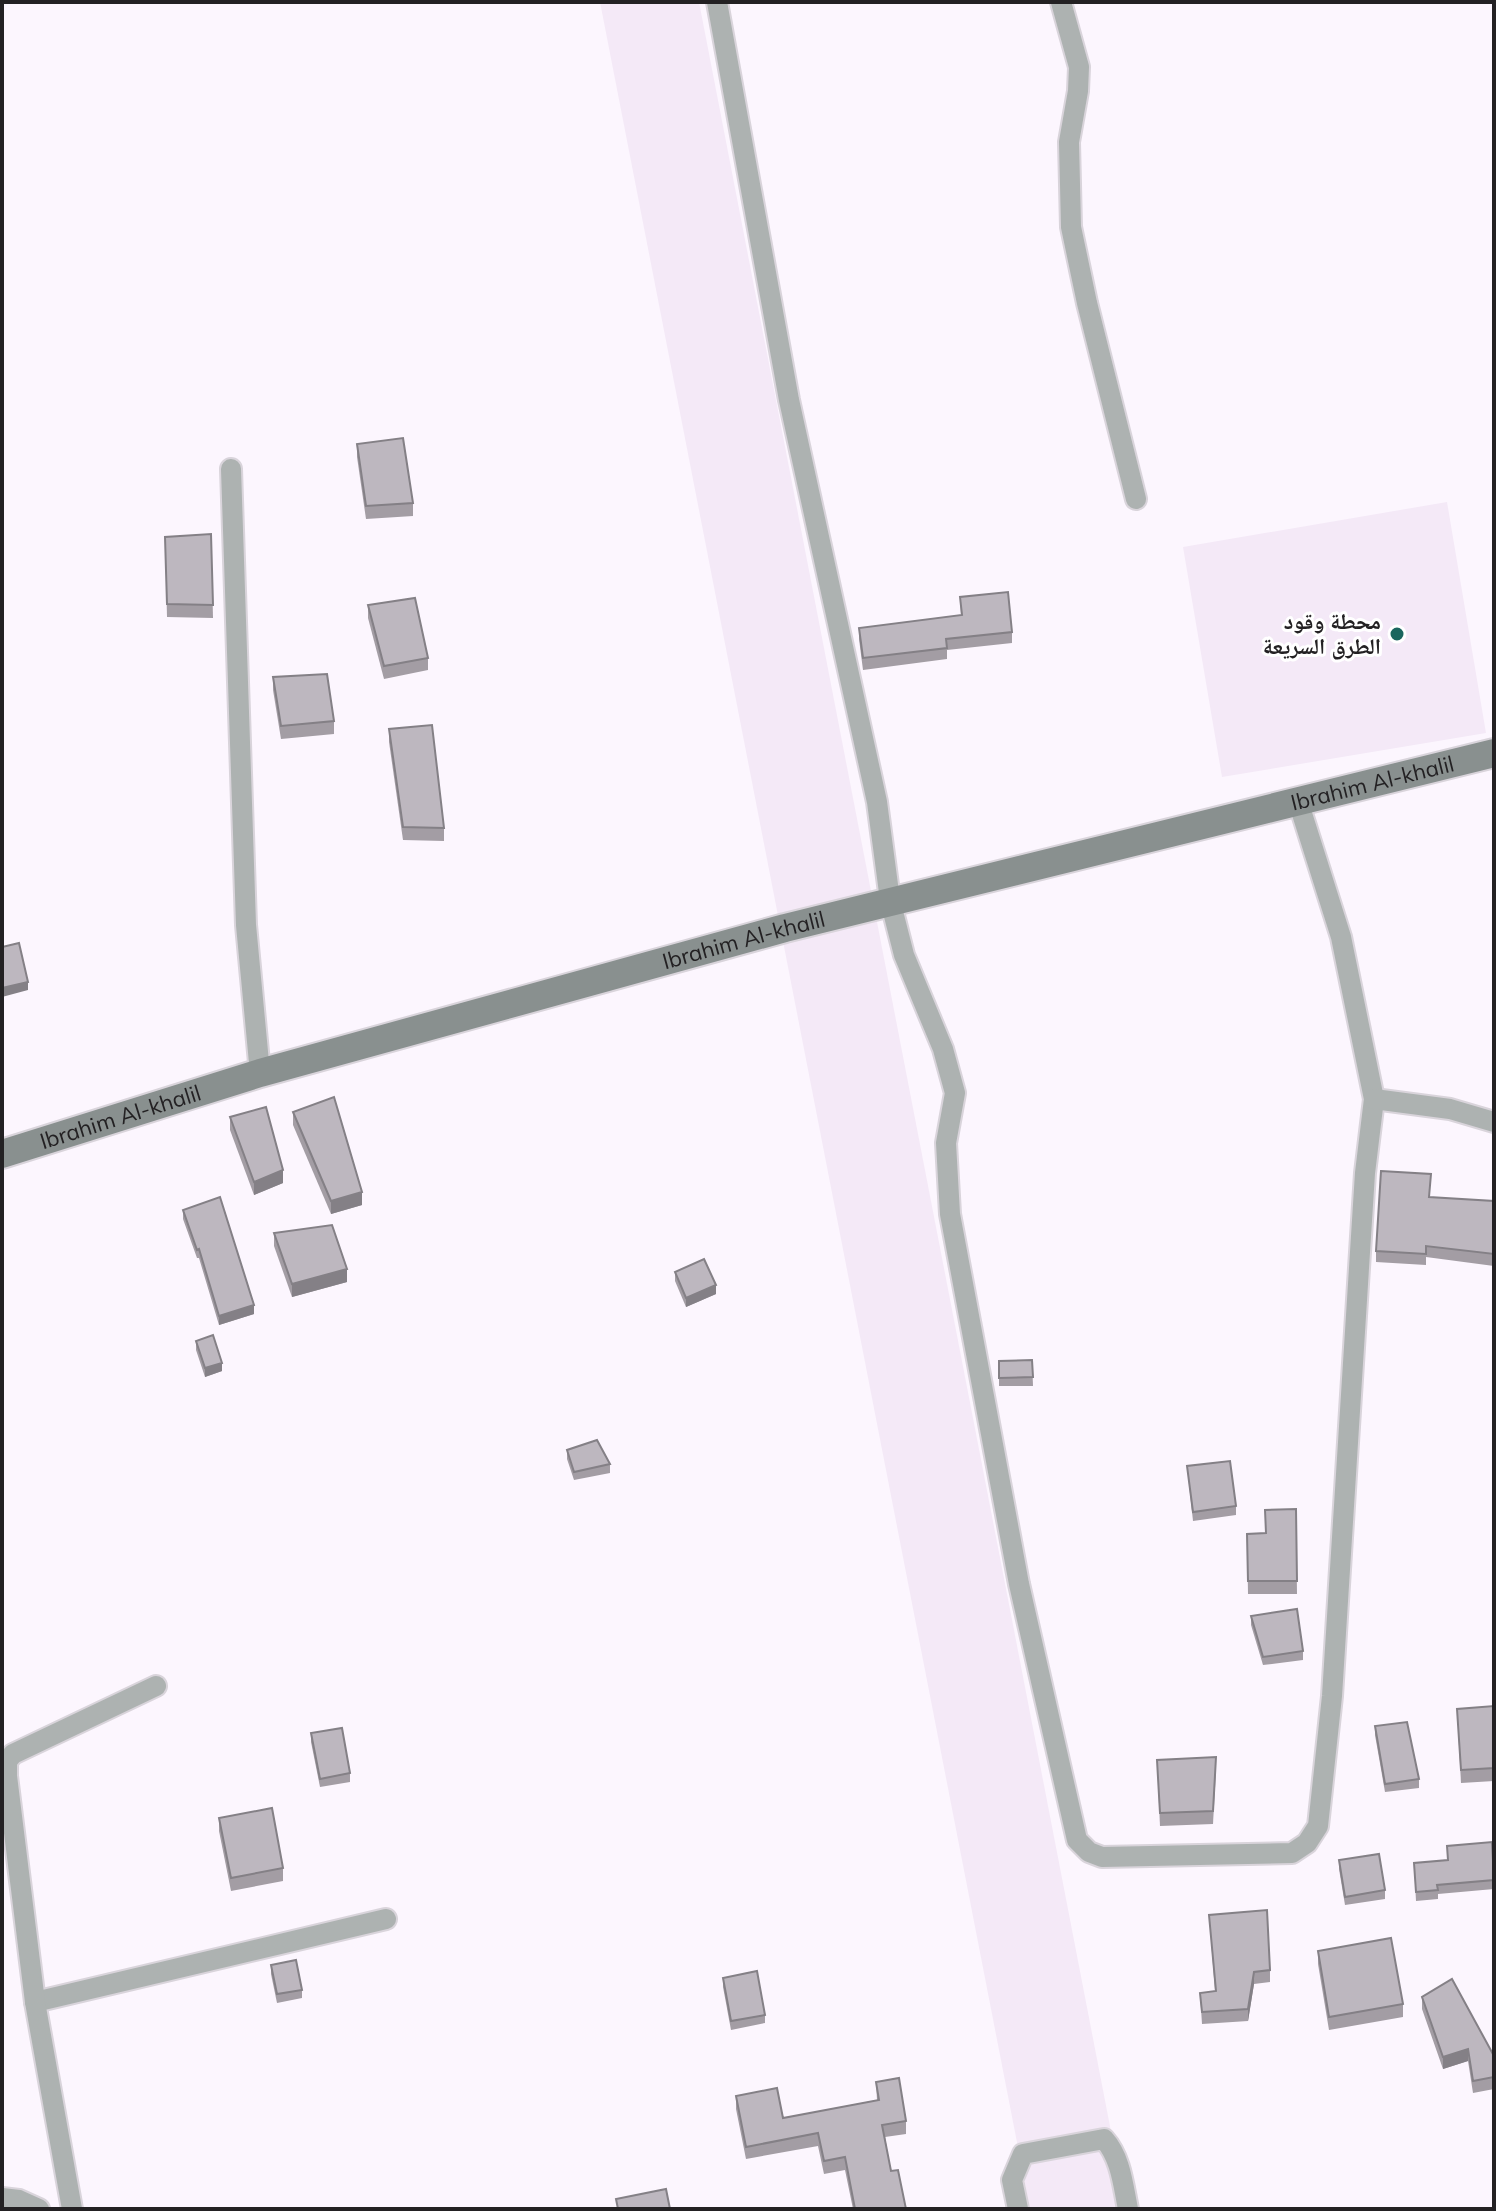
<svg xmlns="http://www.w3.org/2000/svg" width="1496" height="2211" font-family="Mulish,'Noto Naskh Arabic',sans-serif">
<rect width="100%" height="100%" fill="#fcf6fe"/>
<g fill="#f4e9f7">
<path d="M600,2H699L1126,2209H1030Z"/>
<path d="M1447,502L1486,733L1222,777L1183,547Z"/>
</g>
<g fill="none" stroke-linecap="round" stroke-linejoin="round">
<g stroke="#d9d4db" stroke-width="24">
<g id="street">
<path d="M717,2L789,400L877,802L890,900L904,955L943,1049L955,1093L946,1143L950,1214L1019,1584L1077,1840L1089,1852L1102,1857L1292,1853L1307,1843L1318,1826L1332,1696L1365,1173L1374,1099L1341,937L1298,801"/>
<path d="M1061,2L1079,67L1078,91L1069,142L1071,227L1087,303L1136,499"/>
<path d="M231,469L246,925L260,1073"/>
<path d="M1374,1099L1450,1109L1494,1122"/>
<path d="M35,2002L386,1919"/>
<path d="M2,2198L19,2200L39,2209"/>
<path d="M72,2209L35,2002L7,1776V1761L13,1754L156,1686"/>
<path d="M1018,2209L1012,2180L1023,2154L1104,2139C1121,2158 1123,2185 1128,2209"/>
</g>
</g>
<g stroke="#d9d4db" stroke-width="32">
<g id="secondary">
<path id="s1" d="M2,1154L260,1073L785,928L1494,753"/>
</g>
</g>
<use href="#street" stroke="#adb2b1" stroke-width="20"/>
<use href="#secondary" stroke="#89908f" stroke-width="28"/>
</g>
<g fill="#a39da4">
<path d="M357,444L413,503V516L366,519L357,457Z"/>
<path d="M211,534L213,618L167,617L165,537Z"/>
<path d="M960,597L1012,632V643L947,650V659L863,670L859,639V628L961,615Z"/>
<path d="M368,605L428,658V670L384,679L368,618Z"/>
<path d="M273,677L334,721V734L281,739L273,690Z"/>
<path d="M389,729L444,828V841L403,840L389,742Z"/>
<path d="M293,1112L362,1205L331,1214L293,1125Z"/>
<path d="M230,1117L283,1183L254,1195L230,1130Z"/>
<path d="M1430,1197L1494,1201V1266L1426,1257V1265L1376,1262V1251Z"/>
<path d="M183,1210L254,1314L219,1325L199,1258H197L183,1219Z"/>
<path d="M274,1233L347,1282L292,1297L274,1246Z"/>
<path d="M675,1272L716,1294L686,1307L675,1281Z"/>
<path d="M196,1341L222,1371L205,1377L196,1350Z"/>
<path d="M1032,1360L1033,1386H999V1361Z"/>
<path d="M567,1450L610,1464V1473L574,1480L567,1459Z"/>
<path d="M1187,1466L1236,1506V1515L1193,1521Z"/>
<path d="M1296,1509L1297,1594H1248L1247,1534L1266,1533Z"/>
<path d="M1251,1616L1303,1651V1660L1263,1665L1251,1625Z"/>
<path d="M1494,1706V1781L1461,1783L1457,1709Z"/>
<path d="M1375,1726L1419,1779V1788L1385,1792L1375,1735Z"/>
<path d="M311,1733L350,1773V1782L320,1787L311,1742Z"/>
<path d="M1157,1760L1216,1770L1213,1824L1160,1826Z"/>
<path d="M219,1818L283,1868V1881L231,1891L219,1831Z"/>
<path d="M1447,1846L1494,1859V1889L1438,1894V1899L1416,1901L1414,1863L1447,1860Z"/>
<path d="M1339,1860L1385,1890V1899L1345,1905L1339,1869Z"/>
<path d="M1209,1915L1270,1970V1982L1254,1984L1248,2021L1202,2024L1200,1993L1215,1991Z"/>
<path d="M1318,1951L1403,2004V2017L1329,2030L1318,1964Z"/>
<path d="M271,1965L302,1990V1998L277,2003L271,1974Z"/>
<path d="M723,1978L765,2015V2023L731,2030L723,1987Z"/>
<path d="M1422,1997L1494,2056V2089L1473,2093L1468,2061L1443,2069L1422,2009Z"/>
<path d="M876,2082L906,2121V2134L885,2137L891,2171L906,2209H853L845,2170L824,2174L818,2146L746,2159L736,2109V2096L783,2118L877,2100Z"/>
</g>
<g fill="#848086">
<path d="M28,982V990L2,997V988Z"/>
<path d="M283,1170V1183L254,1195V1182Z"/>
<path d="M362,1192V1205L331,1214V1201Z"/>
<path d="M347,1269V1282L292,1297V1284Z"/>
<path d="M716,1285V1294L686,1307V1298Z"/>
<path d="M254,1305V1314L219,1325V1316Z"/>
<path d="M222,1363V1371L205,1377V1368Z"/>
<path d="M1254,1972V1984L1248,2021V2009Z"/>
<path d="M1468,2049V2061L1443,2069V2057Z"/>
</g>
<g fill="#bdb7bf" stroke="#848086" stroke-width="2">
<path d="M403,438L413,503L366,506L357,444Z"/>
<path d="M211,534L213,605L167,604L165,537Z"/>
<path d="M1008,592L1012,632L946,639L947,648L863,658L859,628L962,615L960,597Z"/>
<path d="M415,598L428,658L384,666L368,605Z"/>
<path d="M327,674L334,721L281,726L273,677Z"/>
<path d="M432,725L444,828L403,827L389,729Z"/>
<path d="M19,943L28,982L2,988V947Z"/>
<path d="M334,1097L362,1192L331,1201L293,1112Z"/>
<path d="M266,1107L283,1170L254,1182L230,1117Z"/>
<path d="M1381,1171L1431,1174L1429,1197L1494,1201V1254L1426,1246V1254L1376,1251Z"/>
<path d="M220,1197L254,1305L219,1316L199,1249L197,1250L183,1210Z"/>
<path d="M332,1225L347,1269L292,1284L274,1233Z"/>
<path d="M704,1259L716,1285L686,1298L675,1272Z"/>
<path d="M213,1335L222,1363L205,1368L196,1341Z"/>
<path d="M1032,1360L1033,1377L999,1378V1361Z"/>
<path d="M597,1440L610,1464L574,1472L567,1450Z"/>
<path d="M1230,1461L1236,1506L1193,1512L1187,1466Z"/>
<path d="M1296,1509L1297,1581H1248L1247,1534L1266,1533L1265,1510Z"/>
<path d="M1297,1609L1303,1651L1263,1657L1251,1616Z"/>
<path d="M1494,1706V1768L1461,1770L1457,1709Z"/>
<path d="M1407,1722L1419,1779L1385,1784L1375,1726Z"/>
<path d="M342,1728L350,1773L320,1779L311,1733Z"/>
<path d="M1216,1757L1213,1811L1160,1813L1157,1760Z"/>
<path d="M272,1808L283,1868L231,1878L219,1818Z"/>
<path d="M1492,1842L1494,1880L1437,1885L1438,1890L1416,1892L1414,1863L1448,1860L1447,1846Z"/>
<path d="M1379,1854L1385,1890L1345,1897L1339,1860Z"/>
<path d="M1267,1910L1270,1970L1254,1972L1248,2009L1202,2012L1200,1993L1216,1991L1209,1915Z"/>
<path d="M1391,1938L1403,2004L1329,2017L1318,1951Z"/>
<path d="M296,1960L302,1990L277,1994L271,1965Z"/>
<path d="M757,1971L765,2015L731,2021L723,1978Z"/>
<path d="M1452,1979L1494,2056V2077L1473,2081L1468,2049L1443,2057L1422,1997Z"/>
<path d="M899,2078L906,2121L882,2125L891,2171L898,2170L906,2209H855L845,2157L824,2161L818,2133L746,2147L736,2096L777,2088L783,2118L879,2100L876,2082Z"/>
<path d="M666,2189L670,2209H618L616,2199Z"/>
</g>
<circle fill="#1a655e" stroke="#fff" stroke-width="3" cx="1397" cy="634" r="8"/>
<g text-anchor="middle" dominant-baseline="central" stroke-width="6" stroke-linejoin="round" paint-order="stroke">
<g font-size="22" font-weight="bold" fill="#232123" stroke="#fff" text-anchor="end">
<text x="1381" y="621">محطة وقود<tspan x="1381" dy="25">الطرق السريعة</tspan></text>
</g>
<g font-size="22" fill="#232123" stroke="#fff">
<text stroke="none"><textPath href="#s1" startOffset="1420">Ibrahim Al-khalil</textPath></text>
<text stroke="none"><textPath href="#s1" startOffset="772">Ibrahim Al-khalil</textPath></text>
<text stroke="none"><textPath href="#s1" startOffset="124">Ibrahim Al-khalil</textPath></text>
</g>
</g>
<rect width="1496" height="2211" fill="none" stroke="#232123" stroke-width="8"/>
</svg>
